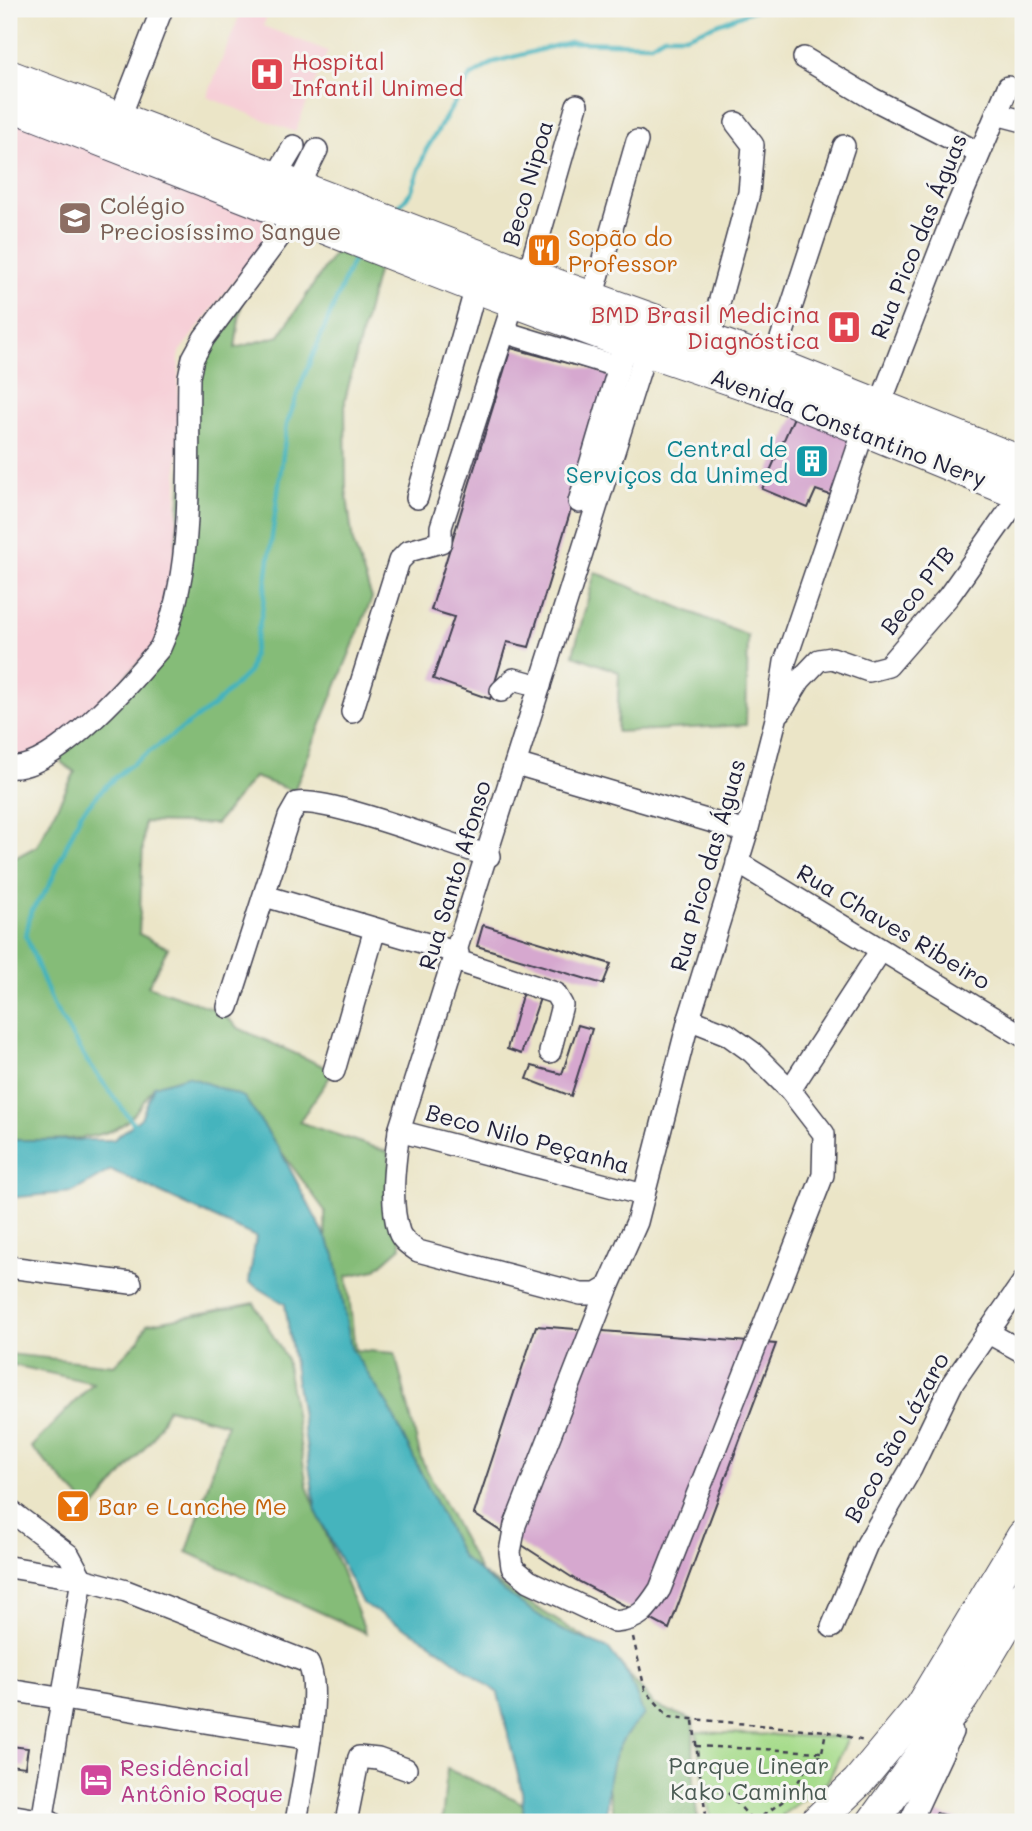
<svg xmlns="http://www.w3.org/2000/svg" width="1032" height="1831" font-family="Mali,sans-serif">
<rect width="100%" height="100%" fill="#f6f6f2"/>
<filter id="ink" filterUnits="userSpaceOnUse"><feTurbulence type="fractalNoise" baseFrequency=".0143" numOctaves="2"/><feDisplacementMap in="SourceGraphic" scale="14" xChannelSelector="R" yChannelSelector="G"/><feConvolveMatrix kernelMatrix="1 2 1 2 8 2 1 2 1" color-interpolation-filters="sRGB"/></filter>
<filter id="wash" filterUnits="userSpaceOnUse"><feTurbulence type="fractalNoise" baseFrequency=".00686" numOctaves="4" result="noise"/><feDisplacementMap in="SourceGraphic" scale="28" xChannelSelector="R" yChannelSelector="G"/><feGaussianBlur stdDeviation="1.57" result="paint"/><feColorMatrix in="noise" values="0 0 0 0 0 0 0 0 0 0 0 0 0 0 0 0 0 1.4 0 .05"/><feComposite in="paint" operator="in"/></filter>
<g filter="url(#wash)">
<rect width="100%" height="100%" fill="#ebe5c7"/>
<g fill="#f6cfd7">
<path d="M242,9H270L263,26L328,51L295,132L207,97Z"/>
<path d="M9,115L283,218L179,352L176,567L155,645L66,738L14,761L9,759Z"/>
</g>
<path fill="#a7dc8c" stroke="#647f64" stroke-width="2" d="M696,1732L848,1738L828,1781L782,1815L789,1822H711Z"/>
<g fill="#85bc78" stroke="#546f5a" stroke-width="2">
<path d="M336,251L378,268L345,400L346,489L353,542L372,598L294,791L254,777L216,824L144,822L139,934L168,948L148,986L220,1011L238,1028L334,1071L299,1122L388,1152L401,1247L375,1270L347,1276L355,1350L395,1353L421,1459L481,1573L614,1656L654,1705L693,1720L694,1791L698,1822H615L592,1708L446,1618L328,1343L325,1211L280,1150L154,1086C143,1102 131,1123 113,1130C85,1142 39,1140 9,1140V861L37,846L75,772L62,763L57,749L168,632L193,358L244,284L235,348L279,336Z"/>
<path d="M595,572L748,636L746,725L617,732L619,672L573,655Z"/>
<path d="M254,1303L286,1358L307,1486L366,1633L187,1552L227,1424L168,1408L153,1438L92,1511L31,1447L93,1383L9,1364V1354L114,1365L139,1340L147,1324Z"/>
<path d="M447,1769L515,1799L548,1822H442Z"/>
</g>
<path fill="#45b4bd" stroke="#346b7c" stroke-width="2" d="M187,1076L244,1097L280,1150L335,1255L351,1348L389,1407L462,1557L503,1591L559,1629L609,1649L629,1676L644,1715C608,1748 608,1776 606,1822H524L522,1792L498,1693L428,1641L362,1603L316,1511L285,1304L249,1282L256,1237L111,1170L73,1192L9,1198V1140H113L141,1118L154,1086Z"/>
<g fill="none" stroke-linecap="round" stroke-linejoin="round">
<g stroke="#45b4bd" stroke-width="4.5">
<path d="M394,212L411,192L426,150L470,77L494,62L570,42L651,44L664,36H686L757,9"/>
<path d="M137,1128L87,1061L53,1005L26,936L31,911L48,888L81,813L105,787L124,770L212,707L249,672L262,612L287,424L303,379L352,262L359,254"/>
</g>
</g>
<g id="blocks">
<g fill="#d6a8cf">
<path d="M511,348L612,375L529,647L507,642L490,699L433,679L454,617L431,610Z"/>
<path d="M798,408L861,433L836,497L816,490L808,508L762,489Z"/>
<path d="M483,925L611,964L603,984L477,946Z"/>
<path d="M524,988L541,995L521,1054L507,1049Z"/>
<path d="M578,1025L592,1029L571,1096L527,1079L532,1066L562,1074Z"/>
<path d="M536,1326L776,1344L669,1629L576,1580L474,1514Z"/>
<path d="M11,1746L28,1748L25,1767L9,1765Z"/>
<path d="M936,1813L957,1819L956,1822H934Z"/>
</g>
</g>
</g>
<g filter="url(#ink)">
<use href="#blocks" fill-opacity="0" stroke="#403f50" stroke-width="2"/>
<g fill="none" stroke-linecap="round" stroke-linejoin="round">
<g stroke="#403f50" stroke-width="24">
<g id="minor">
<path d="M804,58L873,99L979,153"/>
<path d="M996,114L1023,121"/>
<path d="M120,117L162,9"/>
<path d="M276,176L294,146"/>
<path d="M299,186L317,150"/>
<path d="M528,275L577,105"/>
<path d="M592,298L637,141"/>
<path d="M504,332L619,367"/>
<path d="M709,340L749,193L753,145L736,123"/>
<path d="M646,350L399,1131C395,1161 389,1202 399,1232C402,1241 411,1246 418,1251L581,1294H596L608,1287L637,1222L689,1019L747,832L776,719L785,662L864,430"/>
<path d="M773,363L844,146"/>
<path d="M879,407L953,216L1008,87"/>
<path d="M417,498L476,287"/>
<path d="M579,502L626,343"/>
<path d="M501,691L514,679L540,686"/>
<path d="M781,711L800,680L819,660L832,658L869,671L888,666L948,597L1021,494"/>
<path d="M352,712L399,561L409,551L441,542V527L514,301"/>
<path d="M516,764L747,832"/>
<path d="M9,767C52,773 133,680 160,648C196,570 187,463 189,377L193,358L204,338L295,216"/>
<path d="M737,862L1023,1036"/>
<path d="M265,896L458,953"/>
<path d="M455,960L555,993L562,1005L550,1052"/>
<path d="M228,1007L289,817L297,803C327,797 452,845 489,856"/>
<path d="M334,1071L375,929"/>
<path d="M790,1090L881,950"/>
<path d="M399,1131L644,1195"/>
<path d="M9,1267L131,1283"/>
<path d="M608,1287L515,1525L510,1552L512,1567L529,1581L615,1622C640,1620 647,1609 660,1589L823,1175L824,1134L790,1090L752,1052L727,1034L689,1019"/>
<path d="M987,1332L1023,1352"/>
<path d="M9,1510L69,1555L82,1579L42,1822"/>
<path d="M9,1567L82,1579L126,1591L307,1662C325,1685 301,1790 296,1822"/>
<path d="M832,1627L867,1544L911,1469L952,1384L1023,1282"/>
<path d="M9,1690L310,1739"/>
<path d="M9,1815L51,1822"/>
<path d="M346,1822L359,1757L378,1759L406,1769"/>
<path d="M910,1822L952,1732"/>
</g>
</g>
<g stroke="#403f50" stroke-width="34">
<g id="highway">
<path d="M9,76L528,275L773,363L1023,463"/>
<path d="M9,104L476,287L646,350L792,400L1023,495"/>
<path d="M816,1822L858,1782L921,1706L1023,1536"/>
<path d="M873,1822L963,1697L1023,1596"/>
</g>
</g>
<g stroke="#403f50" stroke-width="2.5" stroke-dasharray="5 5" stroke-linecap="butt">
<path d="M633,1637L645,1690L669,1717L826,1731L864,1741"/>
<path d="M693,1721L701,1781L728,1793L754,1822L790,1796L805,1770L814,1765L822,1752L826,1731"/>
<path d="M696,1746L822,1752"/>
<path d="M701,1781L707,1822"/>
</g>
<use href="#minor" stroke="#fff" stroke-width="21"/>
<use href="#highway" stroke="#fff" stroke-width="32"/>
</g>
</g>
<defs>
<g id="hospital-square" transform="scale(1.75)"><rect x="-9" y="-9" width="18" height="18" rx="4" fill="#e0444e" stroke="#f6f6f2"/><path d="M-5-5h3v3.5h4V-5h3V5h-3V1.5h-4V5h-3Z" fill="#fff"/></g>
<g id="school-square" transform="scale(1.75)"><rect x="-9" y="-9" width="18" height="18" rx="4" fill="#8d6e63" stroke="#f6f6f2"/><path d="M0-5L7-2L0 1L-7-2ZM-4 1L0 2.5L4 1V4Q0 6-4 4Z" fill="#fff"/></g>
<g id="restaurant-square" transform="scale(1.75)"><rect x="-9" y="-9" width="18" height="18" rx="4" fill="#e8710a" stroke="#f6f6f2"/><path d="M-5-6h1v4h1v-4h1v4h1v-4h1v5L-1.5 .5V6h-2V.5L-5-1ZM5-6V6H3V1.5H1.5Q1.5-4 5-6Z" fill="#fff"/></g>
<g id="building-square" transform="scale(1.75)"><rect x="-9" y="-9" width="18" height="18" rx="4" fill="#0f9aa8" stroke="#f6f6f2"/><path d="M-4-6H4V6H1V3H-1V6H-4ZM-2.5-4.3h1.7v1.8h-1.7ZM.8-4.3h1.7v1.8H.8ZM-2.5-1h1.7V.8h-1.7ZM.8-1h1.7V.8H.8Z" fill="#fff"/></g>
<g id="bar-square" transform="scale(1.75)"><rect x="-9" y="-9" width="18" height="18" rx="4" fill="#e8710a" stroke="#f6f6f2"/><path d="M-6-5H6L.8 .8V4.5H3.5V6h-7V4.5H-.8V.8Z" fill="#fff"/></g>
<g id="hotel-square" transform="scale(1.75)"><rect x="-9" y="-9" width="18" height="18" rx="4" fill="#d1479c" stroke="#f6f6f2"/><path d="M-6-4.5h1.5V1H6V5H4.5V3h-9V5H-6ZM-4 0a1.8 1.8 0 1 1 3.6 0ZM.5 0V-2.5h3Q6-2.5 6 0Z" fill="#fff"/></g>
</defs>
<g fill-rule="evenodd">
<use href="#hospital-square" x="267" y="74"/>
<use href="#school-square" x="75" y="218"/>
<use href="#restaurant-square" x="544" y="250"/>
<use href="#hospital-square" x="844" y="327"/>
<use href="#building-square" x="812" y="461"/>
<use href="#bar-square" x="73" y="1506"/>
<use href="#hotel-square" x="96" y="1780"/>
</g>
<g text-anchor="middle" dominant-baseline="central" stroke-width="6" stroke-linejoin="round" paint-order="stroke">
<g font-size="23" fill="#be3a42" stroke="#f6f6f2" text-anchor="start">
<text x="292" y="61">Hospital<tspan x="292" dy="26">Infantil Unimed</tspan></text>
<text x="820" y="314" text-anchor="end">BMD Brasil Medicina<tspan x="820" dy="26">Diagnóstica</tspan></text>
</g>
<g font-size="23" fill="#22223b" stroke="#f6f6f2">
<text transform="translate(527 183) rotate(-74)">Beco Nipoa</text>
<text transform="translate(918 236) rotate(-68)">Rua Pico das Águas</text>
<text transform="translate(849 427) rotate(21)">Avenida Constantino Nery</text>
<text transform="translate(917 590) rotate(-52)">Beco PTB</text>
<text transform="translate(707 865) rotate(-74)">Rua Pico das Águas</text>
<text transform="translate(454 875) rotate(-73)">Rua Santo Afonso</text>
<text transform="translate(894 926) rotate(31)">Rua Chaves Ribeiro</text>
<text transform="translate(528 1138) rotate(15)">Beco Nilo Peçanha</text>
<text transform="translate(896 1437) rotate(-61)">Beco São Lázaro</text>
</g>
<g font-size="23" fill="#785e54" stroke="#f6f6f2" text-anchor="start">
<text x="100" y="205">Colégio<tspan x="100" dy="26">Preciosíssimo Sangue</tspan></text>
</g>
<g font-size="23" fill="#c56008" stroke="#f6f6f2" text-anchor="start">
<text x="568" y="237">Sopão do<tspan x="568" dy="26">Professor</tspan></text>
<text x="98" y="1506">Bar e Lanche Me</text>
</g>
<g font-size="23" fill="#0d838f" stroke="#f6f6f2" text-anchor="end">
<text x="788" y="448">Central de<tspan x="788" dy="26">Serviços da Unimed</tspan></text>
</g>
<g font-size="23" fill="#4a5a53" stroke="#f6f6f2">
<text x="749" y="1765">Parque Linear<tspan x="749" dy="26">Kako Caminha</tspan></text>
</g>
<g font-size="23" fill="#b23c85" stroke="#f6f6f2" text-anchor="start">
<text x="120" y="1767">Residêncial<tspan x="120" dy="26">Antônio Roque</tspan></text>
</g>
</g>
<rect width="1032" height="1831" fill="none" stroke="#f6f6f2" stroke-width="35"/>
</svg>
